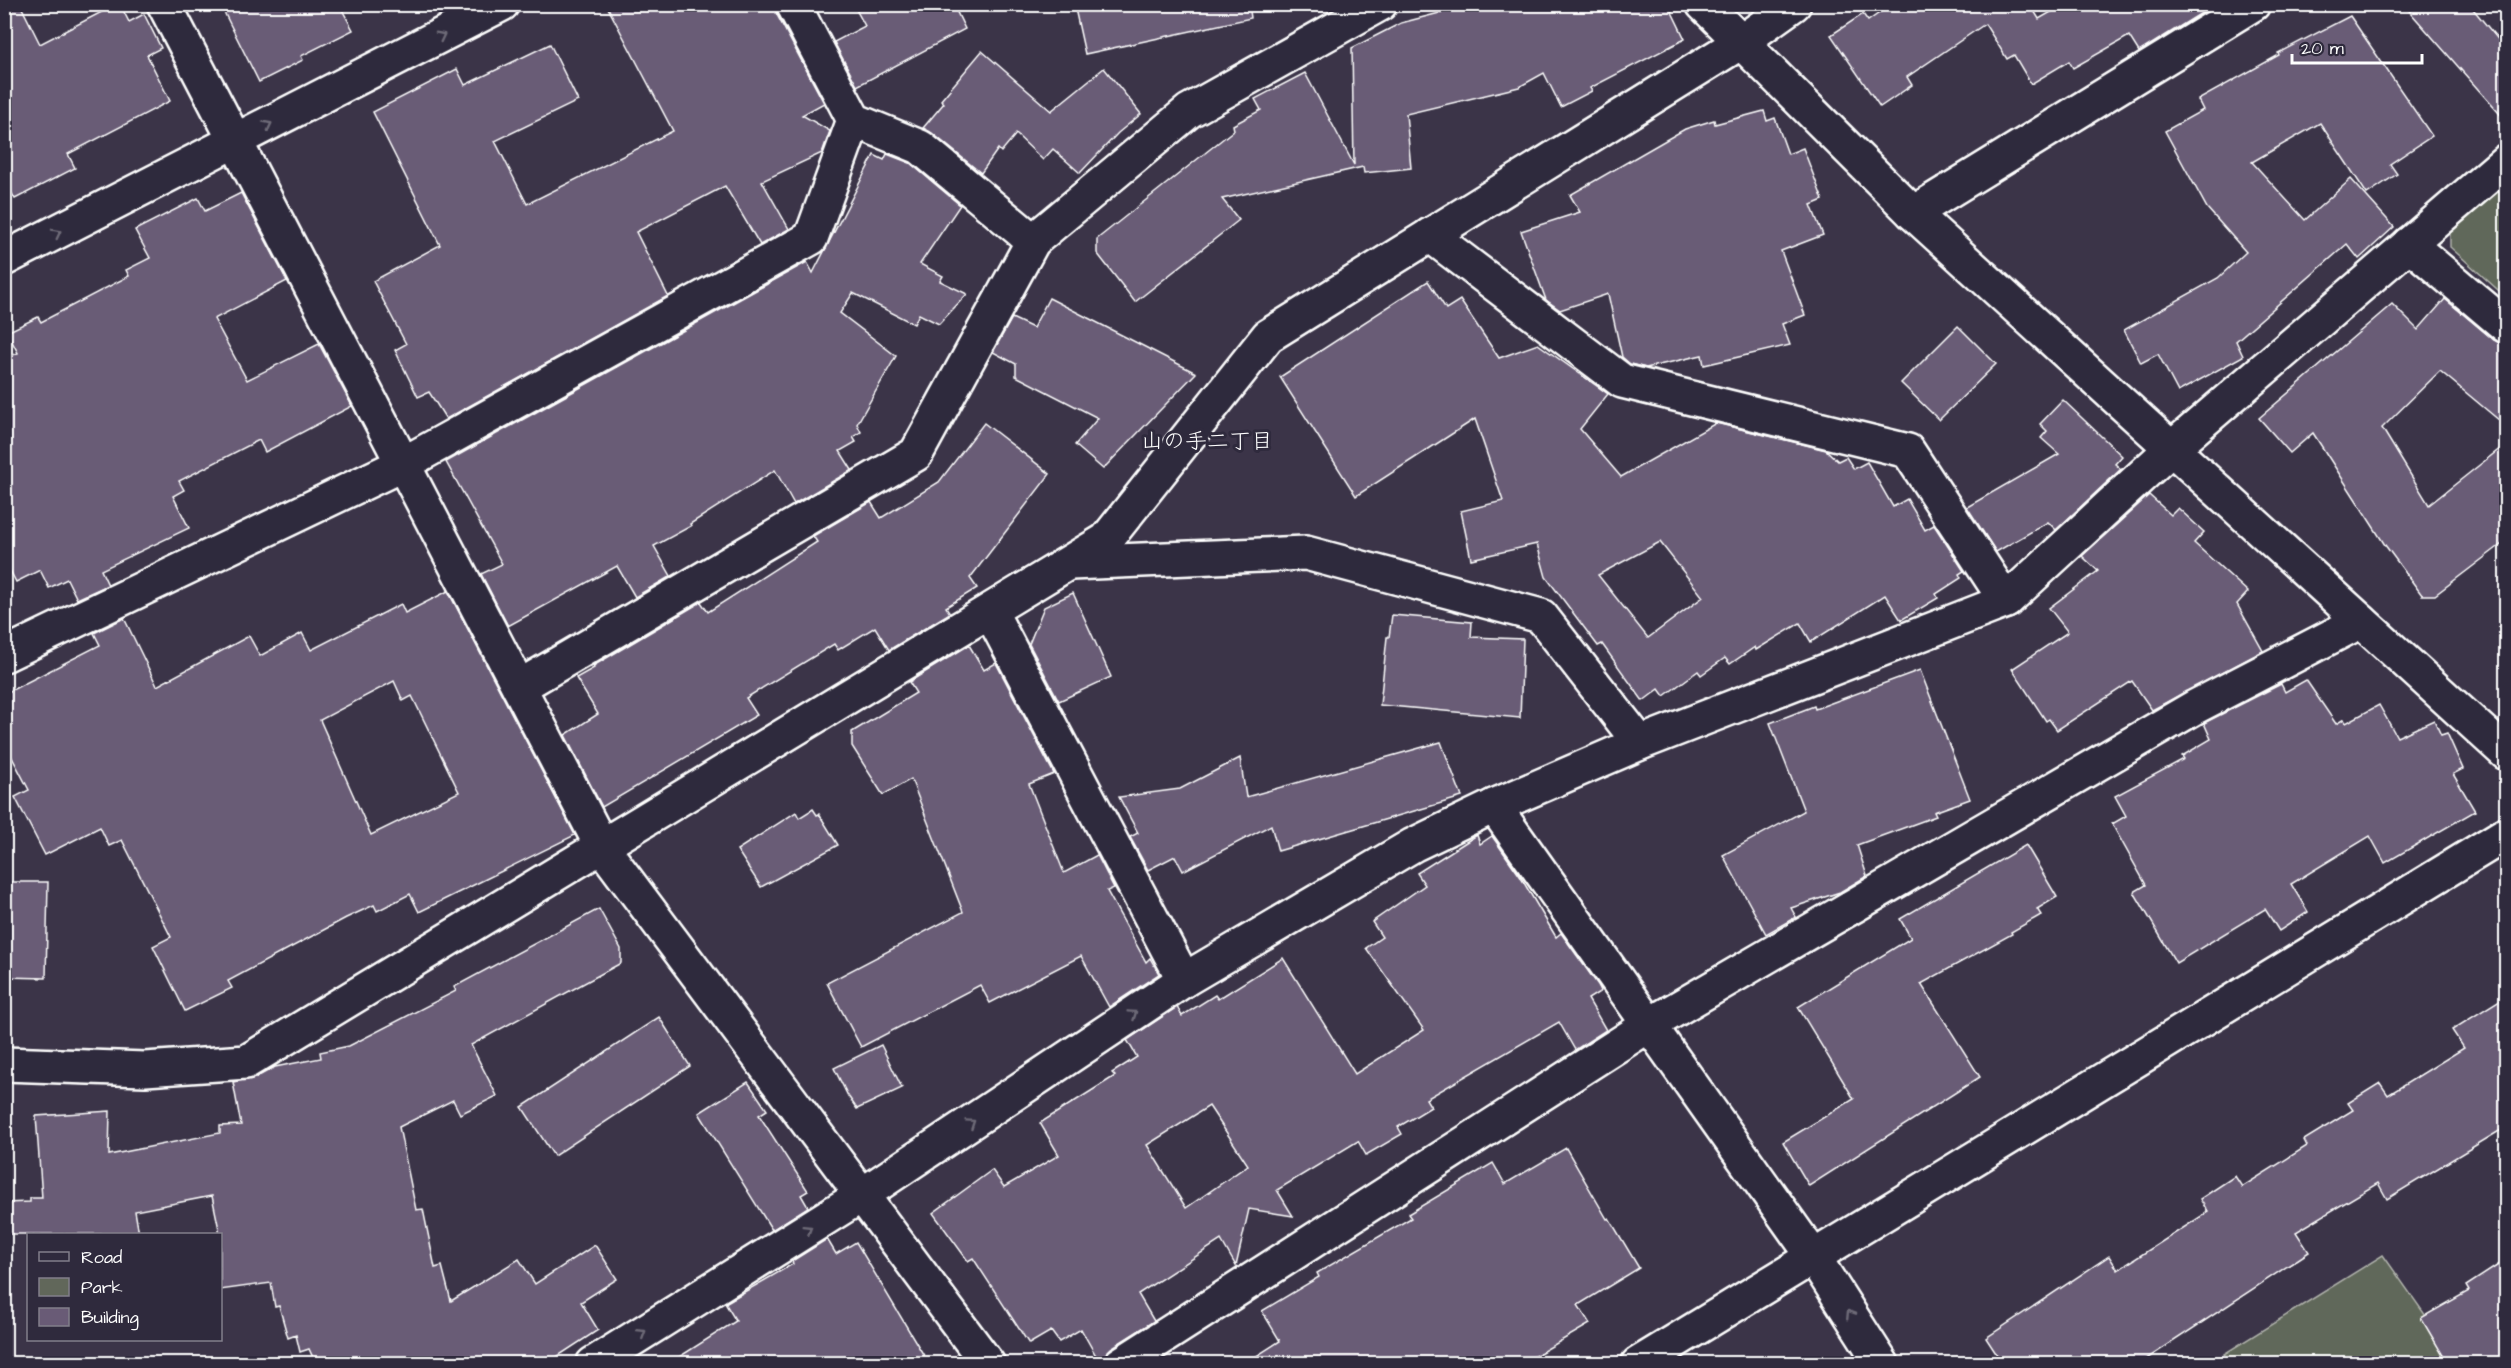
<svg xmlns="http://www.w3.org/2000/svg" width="2511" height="1368" font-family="'Architects Daughter','Klee One',sans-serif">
<rect width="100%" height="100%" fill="#3b3448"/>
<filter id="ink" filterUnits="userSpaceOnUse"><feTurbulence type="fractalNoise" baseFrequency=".0167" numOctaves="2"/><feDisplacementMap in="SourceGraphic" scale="12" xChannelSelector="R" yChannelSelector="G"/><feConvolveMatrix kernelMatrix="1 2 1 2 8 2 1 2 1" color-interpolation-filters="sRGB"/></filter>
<g filter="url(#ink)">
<g fill="#61675a" stroke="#b0b3ac" stroke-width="1.5">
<path d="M2506,181V297L2450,247V229Z"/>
<path d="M2383,1255L2459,1363L2231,1364L2224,1354Z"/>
</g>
<g fill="#695b76" stroke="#fff" stroke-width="1.5" fill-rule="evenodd">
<path d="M4,4H20L40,44L117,4H120L129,22L144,14L161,48L147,55L170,101L68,154L75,168L15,199L4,179Z"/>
<path d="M220,4H339L353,30L301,56L303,60L259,82Z"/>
<path d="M606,4H774L776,13L824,103L802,115L830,131L822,153L762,181L789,229L760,245L725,186L636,232L668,296L446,419L429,392L418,397L395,350L406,344L373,281L440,245L373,112L457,69L465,85L550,44L578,101L495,141L527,204L673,131Z"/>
<path d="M853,4H953L965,29L857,86L834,42L865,26Z"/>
<path d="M1074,4H1249L1251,18L1085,54Z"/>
<path d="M1474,4H1668L1685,39L1590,88L1592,91L1561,107L1544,73L1519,87L1406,114L1411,168L1364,173L1363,167L1222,199L1239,220L1135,302L1097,253V239L1234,130L1233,125L1261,110L1255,99L1305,73L1354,165L1352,48L1401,23Z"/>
<path d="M1892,4H2030L2039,19L2065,4H2216L2139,52L2129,36L2073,68L2069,61L2031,84L2014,55L2007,59L1985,24L1907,77L1912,85L1880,107L1831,35L1863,14L1868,21Z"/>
<path d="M2403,4H2469L2506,49V121Z"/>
<path d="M2350,16L2432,136L2390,164L2397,174L2367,194L2320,123L2252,162L2305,220L2351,179L2394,227L2359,259L2347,244L2236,341L2243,356L2178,392L2158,354L2141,363L2124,330L2218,278L2246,252L2207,208L2165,131L2203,110L2198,100L2279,55L2278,53Z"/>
<path d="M982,51L1051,111L1104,68L1141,114L1118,133L1080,173L1053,149L1043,160L1016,134L1001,152L998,149L981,173L932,133L923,128L944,103L941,100Z"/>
<path d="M1764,111L1767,121L1775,118L1788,154L1803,148L1823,200L1811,205L1823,235L1781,251L1805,315L1782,324L1790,345L1704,365L1702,355L1646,368L1630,364L1622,357L1608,294L1560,310L1546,300L1521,231L1580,212L1570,195L1685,129L1714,120L1715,124Z"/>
<path d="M887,154L910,163L960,205L920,264L943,276L940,281L967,294L939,324L919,314L914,324L853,293L840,313L896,356L857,424L861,432L853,437L856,442L840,451L852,470L794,504L775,470L690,524L691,526L654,546L671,576L635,597L617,566L508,626L481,574L502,564L446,462L807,262L813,273L874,155L884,160Z"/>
<path d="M241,193L287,281L214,319L247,380L319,344L352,406L265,452L259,440L179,481L184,490L173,496L189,528L101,570L108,585L77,599L67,579L49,588L40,570L16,582L4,559V359L18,353L7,332L38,317L41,322L129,276L126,270L150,258L135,230L198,198L205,211Z"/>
<path d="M1428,281L1446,309L1460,300L1499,358L1538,344L1608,394L1580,429L1621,477L1716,423L1826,450L1838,461L1846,457L1854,469L1867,462L1893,507L1907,499L1925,530L1934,525L1964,571L1959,574L1961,578L1936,594L1938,598L1901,620L1885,595L1811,642L1800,623L1756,650L1755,647L1730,664L1725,658L1701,675L1698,671L1664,696L1659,689L1643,701L1602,644L1598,646L1546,577L1537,544L1471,559L1461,511L1503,501L1475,419L1356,496L1280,377ZM1660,542L1703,597L1648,638L1598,575Z"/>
<path d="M1049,298L1196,373L1103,469L1075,445L1098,418L1016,376V364L993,352L1012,318L1033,328Z"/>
<path d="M2445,299L2494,340L2506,345V426L2440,371L2382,428L2429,505L2506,444V541L2435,595H2422L2385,545L2313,433L2290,453L2259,418L2392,304L2418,330Z"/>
<path d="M1958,326L1996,364L1939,420L1901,383Z"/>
<path d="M2063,400L2122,456L2115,464L2121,469L2056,530L2048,522L1996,552L1967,507L2059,454L2041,438L2047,431L2040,424Z"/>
<path d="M984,423L1050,474L970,578L977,588L946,607L950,613L889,650L875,627L838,650L834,644L746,698L757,715L602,807L565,735L598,714L576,678L594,668L593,666L701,602L708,612L817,542L813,536L871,502L881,518L939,482Z"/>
<path d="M2149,495L2171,515L2178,508L2204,532L2194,543L2248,592L2237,604L2263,651L2152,710L2132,681L2057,730L2049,719L2046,721L2012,669L2068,632L2049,608L2098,571L2082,556Z"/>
<path d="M448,591L575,835L419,912L410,894L377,911L374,905L346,918L228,981L232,988L185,1011L153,946L171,937L122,840L109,846L100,827L45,855L15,797L29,790L4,742V694L100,645L94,633L124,618L157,686L249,636L260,656L302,633L311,650L401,604L405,613ZM394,681L403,701L412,696L459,792L371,835L320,720Z"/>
<path d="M1073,593L1111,677L1059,701L1029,644L1044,607Z"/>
<path d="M1392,615L1472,622L1471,637L1523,639L1520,718L1380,705L1387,637H1389Z"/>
<path d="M969,645L984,670L996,663L1054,774L1029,784L1064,873L1097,855L1114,888L1107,891L1146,962L1150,958L1159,974L1109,1007L1081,956L990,1003L980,985L861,1047L827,983L963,912L911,779L883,795L852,746V732L916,693L909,682Z"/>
<path d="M1920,670L1970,799L1934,812L1936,816L1857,845L1867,876L1840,892L1791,908L1796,917L1766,934L1723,855L1804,811L1770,723L1814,706L1815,709Z"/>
<path d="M2306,680L2336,724L2344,719L2346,723L2379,705L2397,737L2434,720L2441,735L2447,733L2463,769L2453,774L2475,811L2385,863L2370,836L2291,884L2308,912L2279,931L2265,909L2176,963L2134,892L2146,885L2112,824L2126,816L2115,796L2184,759L2182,756L2211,739L2204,723L2281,684L2285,692Z"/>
<path d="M1441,742L1462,797L1278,851L1271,825L1183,871L1175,856L1148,870L1130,837L1138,833L1119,797L1180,789L1240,758L1246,797Z"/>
<path d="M813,809L817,815L819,814L838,845L761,887L737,850L796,812L799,818Z"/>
<path d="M1477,835L1480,844L1492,836L1520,876L1556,937L1561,933L1598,985L1601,991L1588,999L1606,1030L1575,1050L1559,1022L1426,1099L1431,1107L1398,1127L1402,1134L1366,1155L1358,1141L1277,1190L1293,1216L1249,1209L1236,1266L1221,1240L1138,1294L1154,1321L1111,1348L1099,1361L1081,1329L1059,1342L1051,1331L1029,1344L973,1258L968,1261L933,1213L992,1170L1004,1187L1059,1155L1040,1123L1115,1076L1112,1073L1137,1057L1127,1040L1177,1007L1182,1016L1215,995L1218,999L1283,958L1355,1074L1424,1030L1366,948L1382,937L1372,922L1425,885L1417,873ZM1209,1106L1248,1165L1186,1208L1147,1145Z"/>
<path d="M2026,845L2057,897L2037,909L2041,915L2011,932L2012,934L1921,984L1980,1077L1809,1186L1783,1142L1854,1099L1798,1007L1911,938L1900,919Z"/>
<path d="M4,882H48L46,978L4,977Z"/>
<path d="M599,909L621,949V963L471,1045L497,1096L460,1114L453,1100L399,1127L416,1210L423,1209L435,1268L442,1266L451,1301L519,1259L535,1284L595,1245L617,1279L581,1302L598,1330L546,1364H316L309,1349L300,1352L296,1335L288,1338L279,1306L275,1307L271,1283L220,1290V1234L212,1196L135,1211L139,1234H4V1203L30,1202V1198H42L36,1116L110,1111L109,1155L220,1133V1126L241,1125L233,1082L255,1078L275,1067L321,1058L320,1052L349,1046L456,991L454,987Z"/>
<path d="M2506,996V1127L2387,1199L2378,1183L2296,1232L2309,1252L2139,1364H2003L1986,1338L2109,1256L2118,1270L2208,1212L2200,1199L2235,1176L2242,1187L2307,1146L2304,1140L2353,1110L2348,1103L2380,1083L2388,1095L2464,1048L2452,1030Z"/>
<path d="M659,1017L690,1066L554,1156L522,1107Z"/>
<path d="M881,1045L902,1088L857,1109L848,1096L834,1068Z"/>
<path d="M748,1082L767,1110L759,1115L808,1191L801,1195L808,1207L772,1230L699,1113Z"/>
<path d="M1566,1148L1607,1219L1609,1218L1639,1268L1578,1305L1590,1324L1521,1364H1244L1280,1341L1262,1311L1319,1277L1317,1273L1411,1218L1408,1214L1493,1163L1505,1184Z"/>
<path d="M827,1239L836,1254L856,1242L929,1364H668L736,1321L725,1303L793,1264L792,1261Z"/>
<path d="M2506,1260V1364H2448L2421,1318L2469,1291L2466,1286Z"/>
</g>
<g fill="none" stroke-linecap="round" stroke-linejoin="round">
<g stroke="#fff" stroke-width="38">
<g id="minor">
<path d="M164,4L602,847L988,1364"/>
<path d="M793,4L854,120L920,147L1033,241"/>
<path d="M1703,4L1913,213L2506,753"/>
<path d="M1913,213L2253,4"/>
<path d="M1430,235L1622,381L1908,451L2006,601"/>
<path d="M2409,244L2506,326"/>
<path d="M4,259L502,4"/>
<path d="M1070,563L1306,553L1541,616L1640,743"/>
<path d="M990,611L1184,980"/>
<path d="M4,655L403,464L811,238L854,120"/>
<path d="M519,687L916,454L1033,241L1189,111L1380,4"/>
<path d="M1494,806L1813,1256L1882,1364"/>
<path d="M4,1064L145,1069L246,1062L1106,540L1268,336L1741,42L1794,4"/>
<path d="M593,1364L862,1195L1184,980L1413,845L1494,806L1640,743L2006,601L2172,448L2506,161"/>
<path d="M1121,1364L1649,1025L2195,707L2361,621"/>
<path d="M1638,1364L2506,834"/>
</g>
</g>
<use href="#minor" stroke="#2f2a3d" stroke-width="33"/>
</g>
<defs><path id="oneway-chevron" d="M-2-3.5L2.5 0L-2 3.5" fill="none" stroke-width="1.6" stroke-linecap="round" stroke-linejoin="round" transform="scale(1.5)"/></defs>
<g stroke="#6d6a77">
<use href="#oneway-chevron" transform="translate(441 36) rotate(-27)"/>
<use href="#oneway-chevron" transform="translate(268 125) rotate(-27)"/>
<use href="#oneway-chevron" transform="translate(57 233) rotate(-27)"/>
<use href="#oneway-chevron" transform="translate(1133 1014) rotate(-34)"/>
<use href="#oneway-chevron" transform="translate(971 1123) rotate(-34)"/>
<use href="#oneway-chevron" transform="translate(808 1229) rotate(-32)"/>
<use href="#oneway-chevron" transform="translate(1850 1314) rotate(-123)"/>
<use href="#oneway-chevron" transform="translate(642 1333) rotate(-32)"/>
</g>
</g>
<g text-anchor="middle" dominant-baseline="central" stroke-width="6" stroke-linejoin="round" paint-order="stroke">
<g font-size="22" fill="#fff" stroke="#2f2a3d">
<text x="1207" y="441">山の手二丁目</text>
</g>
</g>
<rect width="2511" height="1368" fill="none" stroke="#2f2a3d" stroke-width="24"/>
<rect x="12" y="12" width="2487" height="1344" fill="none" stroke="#fff" stroke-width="2" filter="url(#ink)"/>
<rect x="27" y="1233" width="195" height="108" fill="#2f2a3d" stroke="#827f8b" stroke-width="1.5"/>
<rect x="39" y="1252" width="30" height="9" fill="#2f2a3d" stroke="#827f8b" stroke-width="1.5"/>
<text x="81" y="1263" font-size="18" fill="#ffffff">Road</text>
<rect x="39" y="1278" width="30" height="18" fill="#61675a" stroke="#827f8b" stroke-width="1.5"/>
<text x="81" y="1293" font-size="18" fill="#ffffff">Park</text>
<rect x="39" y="1308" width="30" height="18" fill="#695b76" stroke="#827f8b" stroke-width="1.5"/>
<text x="81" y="1323" font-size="18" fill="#ffffff">Building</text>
<path d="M2292 54v9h130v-9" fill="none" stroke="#ffffff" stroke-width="3"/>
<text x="2301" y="54" font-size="18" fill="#ffffff" stroke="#2f2a3d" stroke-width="4.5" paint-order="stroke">20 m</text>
</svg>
